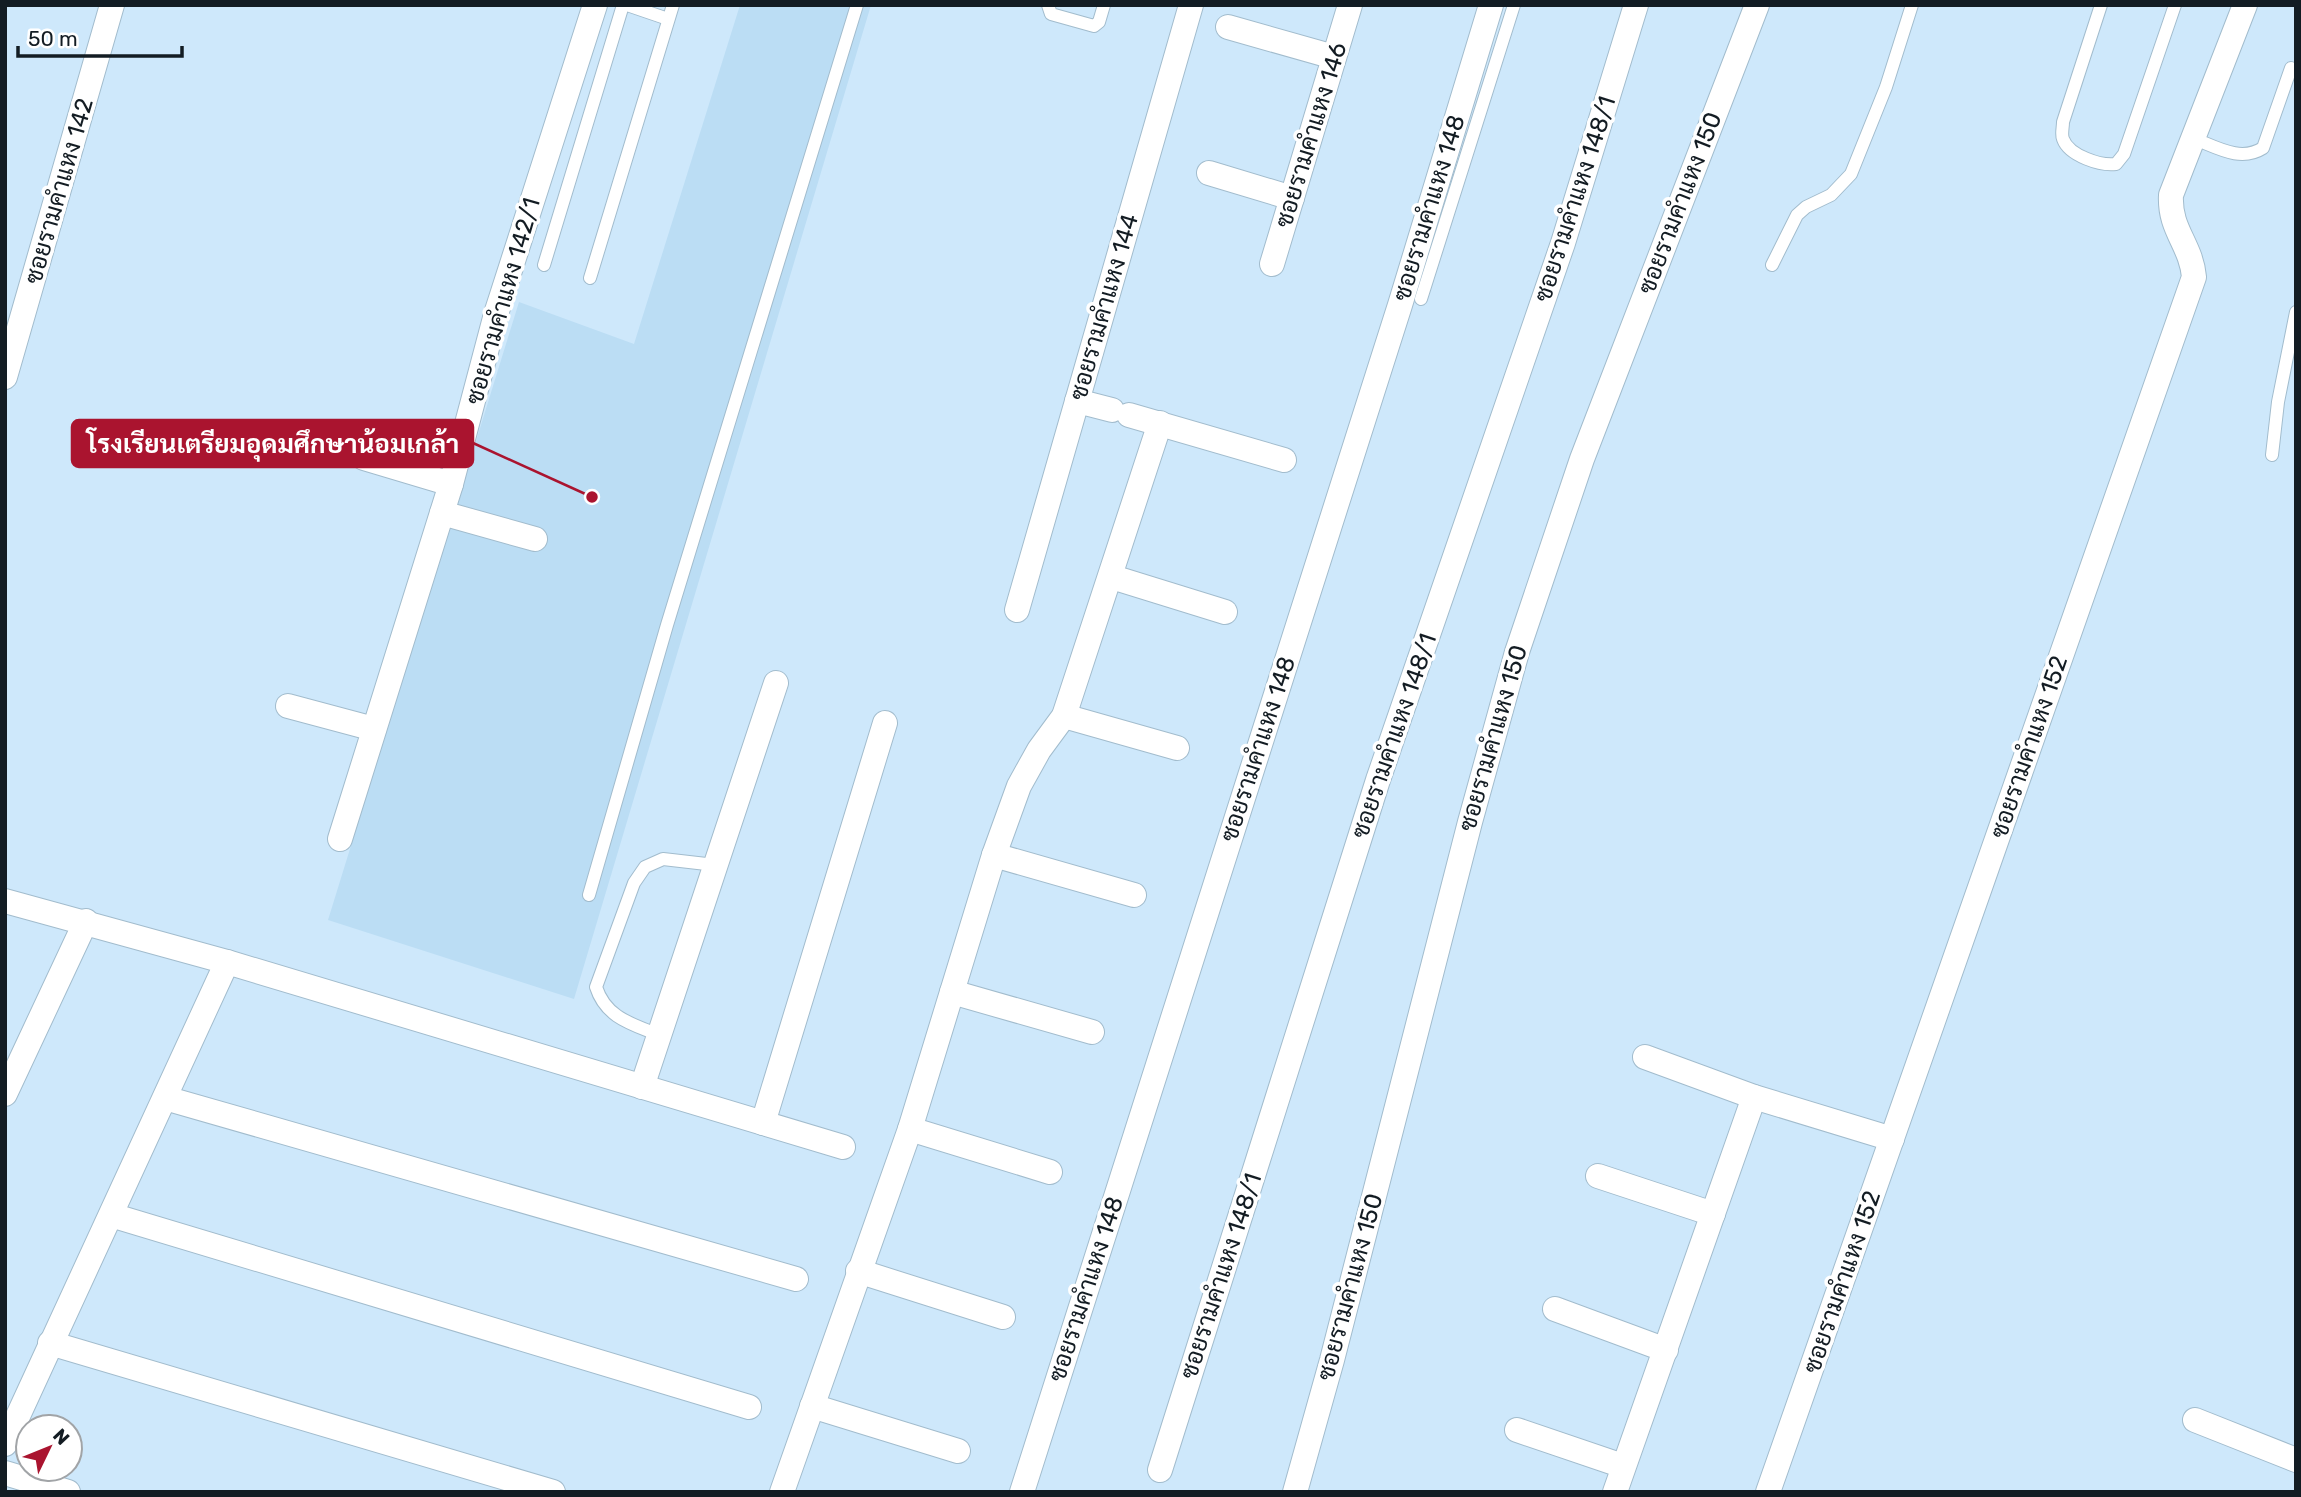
<svg xmlns="http://www.w3.org/2000/svg" width="2301" height="1497" font-family="Rubik,Sarabun,sans-serif">
<rect width="100%" height="100%" fill="#cee8fb"/>
<path fill="#bbddf4" d="M740,5H871L574,999L328,920L519,302L634,344Z"/>
<g fill="none" stroke-linecap="round" stroke-linejoin="round">
<g stroke="#a2bccd" stroke-width="14">
<g id="service">
<path d="M627,5L668,19"/>
<path d="M1048,5L1051,14L1094,26L1099,22L1104,5"/>
<path d="M2101,5L2063,122C2063,128 2061,134 2063,139C2069,156 2101,166 2116,164L2124,154L2175,5"/>
<path d="M2195,139C2218,148 2241,162 2263,148L2291,68"/>
<path d="M544,265L623,5"/>
<path d="M1772,265L1797,215L1806,207L1831,195L1851,174L1886,87L1912,5"/>
<path d="M590,278L673,5"/>
<path d="M1421,299L1514,5"/>
<path d="M2272,455L2278,402L2296,312"/>
<path d="M589,895L667,625L857,5"/>
<path d="M659,1035C632,1024 606,1018 596,987L634,883L645,867L663,859L715,865"/>
</g>
</g>
<g stroke="#a2bccd" stroke-width="26">
<g id="minor">
<path d="M1228,27L1334,57"/>
<path d="M1209,173L1292,198"/>
<path d="M1272,264L1350,5"/>
<path d="M5,377L112,5"/>
<path d="M1077,401L1112,410"/>
<path d="M1129,415L1284,460"/>
<path d="M364,458L451,484"/>
<path d="M442,513L535,539"/>
<path d="M1112,577L1225,612"/>
<path d="M1017,610L1191,5"/>
<path d="M288,706L374,729"/>
<path d="M1064,716L1177,748"/>
<path d="M340,839L451,484L496,314L595,5"/>
<path d="M994,855L1134,895"/>
<path d="M5,901L227,962L843,1147"/>
<path d="M952,992L1092,1032"/>
<path d="M1645,1057L1754,1097L1892,1139"/>
<path d="M642,1087L776,683"/>
<path d="M5,1094L86,921"/>
<path d="M165,1098L796,1279"/>
<path d="M763,1123L885,723"/>
<path d="M910,1129L1050,1172"/>
<path d="M1598,1176L1713,1214"/>
<path d="M111,1215L749,1407"/>
<path d="M858,1271L1003,1317"/>
<path d="M1555,1309L1666,1350"/>
<path d="M50,1343L553,1492"/>
<path d="M812,1406L958,1451"/>
<path d="M2195,1420L2296,1460"/>
<path d="M1517,1430L1623,1466"/>
<path d="M5,1444L227,962"/>
<path d="M1160,1470L1378,780L1563,243L1636,5"/>
<path d="M5,1473L68,1492"/>
<path d="M782,1492L910,1129L994,855L1019,786L1039,750L1064,716L1160,423"/>
<path d="M1022,1492L1400,305L1491,5"/>
<path d="M1295,1492L1332,1360L1470,822L1517,652L1582,459L1757,5"/>
<path d="M1615,1492L1754,1097"/>
<path d="M1768,1492L2194,277C2191,244 2169,230 2171,195L2245,5"/>
</g>
</g>
<use href="#service" stroke="#fff" stroke-width="12"/>
<use href="#minor" stroke="#fff" stroke-width="24"/>
</g>
<g text-anchor="middle" dominant-baseline="central" stroke-width="7" stroke-linejoin="round" paint-order="stroke">
<g font-size="24" fill="#131c23" stroke="#fff">
<text transform="translate(1311 135) rotate(-73)">ซอยรามคำแหง 146</text>
<text transform="translate(59 191) rotate(-74)">ซอยรามคำแหง 142</text>
<text transform="translate(1575 199) rotate(-72)">ซอยรามคำแหง 148/1</text>
<text transform="translate(1680 203) rotate(-69)">ซอยรามคำแหง 150</text>
<text transform="translate(1429 208) rotate(-73)">ซอยรามคำแหง 148</text>
<text transform="translate(503 301) rotate(-74)">ซอยรามคำแหง 142/1</text>
<text transform="translate(1104 307) rotate(-74)">ซอยรามคำแหง 144</text>
<text transform="translate(1394 736) rotate(-71)">ซอยรามคำแหง 148/1</text>
<text transform="translate(1493 738) rotate(-74)">ซอยรามคำแหง 150</text>
<text transform="translate(2029 747) rotate(-71)">ซอยรามคำแหง 152</text>
<text transform="translate(1258 749) rotate(-72)">ซอยรามคำแหง 148</text>
<text transform="translate(1221 1276) rotate(-72)">ซอยรามคำแหง 148/1</text>
<text transform="translate(1842 1282) rotate(-71)">ซอยรามคำแหง 152</text>
<text transform="translate(1350 1287) rotate(-75)">ซอยรามคำแหง 150</text>
<text transform="translate(1086 1289) rotate(-72)">ซอยรามคำแหง 148</text>
</g>
</g>
<path fill="none" stroke="#aa142f" stroke-width="2.5" d="M592 497L473 443"/>
<circle fill="#aa142f" stroke="#fff" stroke-width="2.5" cx="592" cy="497" r="7"/>
<rect fill="#aa142f" stroke="#aa142f" stroke-width="2.5" x="72" y="420" width="401" height="47" rx="7"/>
<g font-size="26" text-anchor="middle" font-weight="bold" fill="#fff">
<text x="273" y="453">โรงเรียนเตรียมอุดมศึกษาน้อมเกล้า</text>
</g>
<rect width="2301" height="1497" fill="none" stroke="#131c23" stroke-width="14"/>
<g transform="translate(49 1448) rotate(47)"><circle r="33" fill="#ffffff" stroke="#a1a4a7" stroke-width="2"/>
<path d="M0-5L12 26L0 18L-12 26Z" fill="#aa142f"/>
<text y="-10" font-size="19" font-weight="bold" text-anchor="middle" fill="#131c23">N</text>
</g>
<path d="M18 46v10h164v-10" fill="none" stroke="#131c23" stroke-width="3.5"/>
<text x="28" y="46" font-size="21" fill="#131c23" stroke="#ffffff" stroke-width="5" paint-order="stroke">50 m</text>
</svg>
